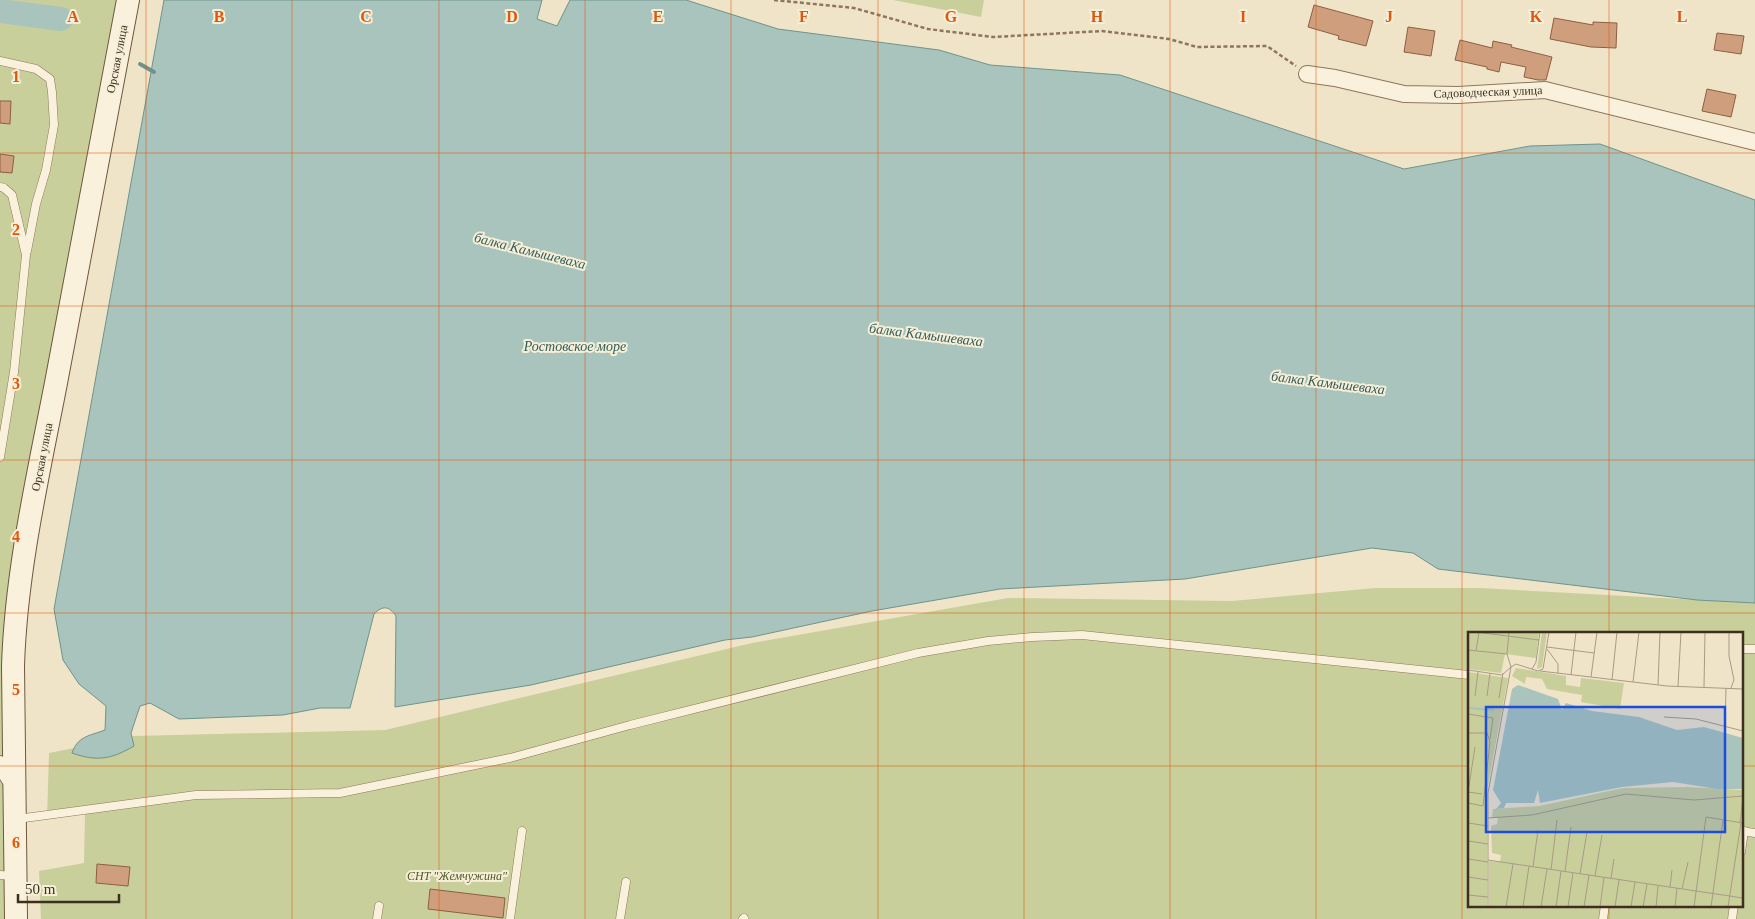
<svg xmlns="http://www.w3.org/2000/svg" width="1755" height="919" font-family="Georgia,serif">
<rect width="100%" height="100%" fill="#f0e4c8"/>
<g fill="#c9cf9b" fill-rule="evenodd">
<path d="M0,0H122L14,576L9,919H0Z"/>
<path d="M893,0H984L981,17Z"/>
<path d="M1376,588H1480L1755,603V919H41L39,871L84,863L85,813L47,819L49,753L134,736L385,730L752,643L1008,598L1232,601ZM1469,633H1741V905H1469Z"/>
</g>
<path fill="#a9c4bc" stroke="#6f938a" d="M164,0H542L537,19L557,26L570,0H686L778,29L939,50L990,65L1120,75L1404,169L1530,146L1600,144L1755,200V603L1697,600L1438,569L1413,553L1372,548L1185,579L1000,589L872,611L752,637L725,640L531,685L395,707L396,616C389,606 383,605 374,614L350,708H320L283,715L179,719L150,703L140,706L131,733L134,746C112,759 97,762 72,753C78,736 89,736 105,730L106,706L79,684L63,660L54,609Z"/>
<g fill="none" stroke-linecap="round" stroke-linejoin="round">
<path stroke="#6f938a" stroke-width="4" d="M140,64L154,72"/>
<path stroke="#a9c4bc" stroke-width="24" d="M0,11L61,19"/>
</g>
<g fill="#cf9f7d" stroke="#8d5f41">
<path d="M1314,5L1373,21L1366,46L1338,39L1339,36L1308,27Z"/>
<path d="M1554,18L1593,25V22L1617,23L1616,48L1591,47L1550,39Z"/>
<path d="M1408,27L1435,31L1431,56L1404,52Z"/>
<path d="M1717,33L1744,36L1741,54L1714,50Z"/>
<path d="M1460,40L1492,48L1493,41L1512,45L1511,47L1552,57L1546,80H1538L1524,77L1526,67L1501,62L1499,72L1487,69V67L1455,60Z"/>
<path d="M1707,89L1736,95L1731,117L1702,111Z"/>
<path d="M0,101H11L10,124L0,123Z"/>
<path d="M0,154L14,156L12,173L0,172Z"/>
<path d="M97,864L130,867L128,886L96,883Z"/>
<path d="M430,889L505,898L503,918L428,909Z"/>
</g>
<g fill="none" stroke-linecap="round" stroke-linejoin="round">
<g stroke="#8d765c" stroke-width="9">
<g id="lane">
<path d="M0,61L36,69L50,79L52,92L54,125L46,170L36,204L27,251"/>
<path d="M0,187L4,188L12,195L26,255L14,372L0,457"/>
<path d="M1741,649H1755"/>
<path d="M17,819L196,795L340,793L510,758L630,725L918,653L988,641L1032,637L1082,635L1469,675"/>
<path d="M1741,831L1755,833"/>
<path d="M1741,852L1744,831"/>
<path d="M0,875L14,876"/>
<path d="M377,919L379,906"/>
<path d="M510,919L522,831"/>
<path d="M620,919L626,882"/>
<path d="M743,919L744,918"/>
<path d="M1603,919L1605,905"/>
<path d="M1732,919L1734,905"/>
</g>
</g>
<g stroke="#8d765c" stroke-width="18">
<g id="street">
<path d="M1307,74L1335,78L1404,94L1458,95L1545,90L1755,142"/>
<path d="M0,764L14,786"/>
</g>
</g>
<g stroke="#6f573f" stroke-width="24">
<path id="secondary" d="M16,919L13,666C16,571 38,476 56,383C80,255 103,127 128,0"/>
</g>
<path stroke="#8d765c" stroke-width="2.5" stroke-dasharray="4 2.5" stroke-linecap="butt" d="M774,0L854,8L928,29L993,37L1102,31L1169,39L1197,47L1267,46L1296,66"/>
<use href="#lane" stroke="#faf1dc" stroke-width="8"/>
<use href="#street" stroke="#faf1dc" stroke-width="16"/>
<use href="#secondary" stroke="#faf1dc" stroke-width="22"/>
</g>
<path fill="none" stroke="#df570d" stroke-width="1" stroke-opacity="0.55" d="M146,0V919M292,0V919M439,0V919M585,0V919M731,0V919M878,0V919M1024,0V919M1170,0V919M1316,0V919M1462,0V919M1609,0V633M0,153H1755M0,306H1755M0,460H1755M0,613H1755M0,766H1469M1741,766H1755M1609,905V919"/>
<g text-anchor="middle" dominant-baseline="central" stroke-width="4" stroke-linejoin="round" paint-order="stroke">
<g font-size="12" fill="#3d2e20" stroke="#f7eed8">
<text transform="translate(117 59) rotate(-79)">Орская улица</text>
<text transform="translate(1488 92) rotate(-2)">Садоводческая улица</text>
<text transform="translate(42 457) rotate(-79)">Орская улица</text>
</g>
<g font-size="12" font-style="italic" fill="#4d5a26" stroke="#f7eed8">
<text x="457" y="876">СНТ "Жемчужина"</text>
</g>
<g font-size="14" font-style="italic" fill="#2f5d5a" stroke="#f7eed8">
<text transform="translate(530 251) rotate(14)">балка Камышеваха</text>
<text transform="translate(926 335) rotate(7)">балка Камышеваха</text>
<text x="575" y="346">Ростовское море</text>
<text transform="translate(1328 383) rotate(7)">балка Камышеваха</text>
</g>
</g>
<g transform="translate(1468 632)">
<rect width="275" height="275" fill="#f0e4c8"/>
<path d="M0,0H71L68,26L37,22L33,41L0,37ZM74,0H79L74,35L69,37ZM48,36L98,44V53L112,55L113,46L156,51L152,77L113,70L114,63L79,57L74,47L58,45L57,52L44,44ZM0,40L40,46L19,158V275H0ZM219,155L275,158V275H21V229L32,230L33,223L24,221L23,194L29,192L30,186H24L25,177L71,174L155,156Z" fill="#c9cf9b"/>
<path d="M50,53L90,67L94,78L98,71L124,79L171,85L209,98L236,95L275,106V157H249L205,150L154,155L72,171L70,158L66,171H38L36,176L28,177L33,171L25,158L44,57Z" fill="#a9c4bc"/>
<path fill="none" stroke="#a9c4bc" stroke-width="2.5" d="M0,76L26,78"/>
<path fill="none" stroke="#a89b85" stroke-width="1" d="M8,0L71,8M261,0V24L266,48L263,56M79,15L126,21M79,17L90,32V41M0,18L39,22M8,19L11,0M64,37L68,30L72,0M0,38L34,43L43,35L39,22L41,0M72,39L199,54L275,57M103,43L108,0M123,45L129,0M144,48L149,0M165,50L171,0M190,53L192,0M210,54L213,0M236,55L237,0M7,64L10,40M19,64L22,41M31,66L35,41M0,82L25,86L22,107M196,85L228,87L275,99M257,94L258,56M0,101H19L22,110L15,174M7,115L0,160L14,162M0,171L15,174M20,186L64,183L158,162L226,168L275,164M0,191L20,194M272,191L275,166M0,209L20,212M0,227L20,230M20,228L275,266M65,235L70,198M83,238L89,188M97,239L103,195M112,242L119,200M127,244L134,203M0,245L20,248M143,246L146,227M202,255L204,238M214,257L220,230M0,263L20,265M20,275V161L43,35L48,32L70,39L75,37L81,0M38,275L45,232M55,275L61,234M73,275L79,237M88,275L93,239M100,275L105,241M116,275L121,243M132,275L136,245M147,275L151,248M163,275L167,250M175,275L179,252M188,275L190,254M207,275L209,256M226,275L238,185L275,191M243,275L255,188M260,275L273,191"/>
<path fill="#1d4ed8" fill-opacity="0.15" stroke="#1d4ed8" stroke-width="2.5" d="M18,75H257V200H18Z"/>
<rect width="275" height="275" fill="none" stroke="#3d2e20" stroke-width="2.5"/>
</g>
<g font-size="16" text-anchor="middle" font-weight="bold" fill="#df570d" stroke="#f7eed8" stroke-width="4" stroke-linejoin="round" paint-order="stroke">
<text x="73" y="22">A</text>
<text x="219" y="22">B</text>
<text x="366" y="22">C</text>
<text x="512" y="22">D</text>
<text x="658" y="22">E</text>
<text x="804" y="22">F</text>
<text x="951" y="22">G</text>
<text x="1097" y="22">H</text>
<text x="1243" y="22">I</text>
<text x="1389" y="22">J</text>
<text x="1536" y="22">K</text>
<text x="1682" y="22">L</text>
<text x="16" y="82">1</text>
<text x="16" y="235">2</text>
<text x="16" y="389">3</text>
<text x="16" y="542">4</text>
<text x="16" y="695">5</text>
<text x="16" y="848">6</text>
</g>
<path d="M18 894v8h101v-8" fill="none" stroke="#3d2e20" stroke-width="2.5"/>
<text x="25" y="894" font-size="15" fill="#3d2e20" stroke="#f7eed8" stroke-width="4" paint-order="stroke">50 m</text>
</svg>
